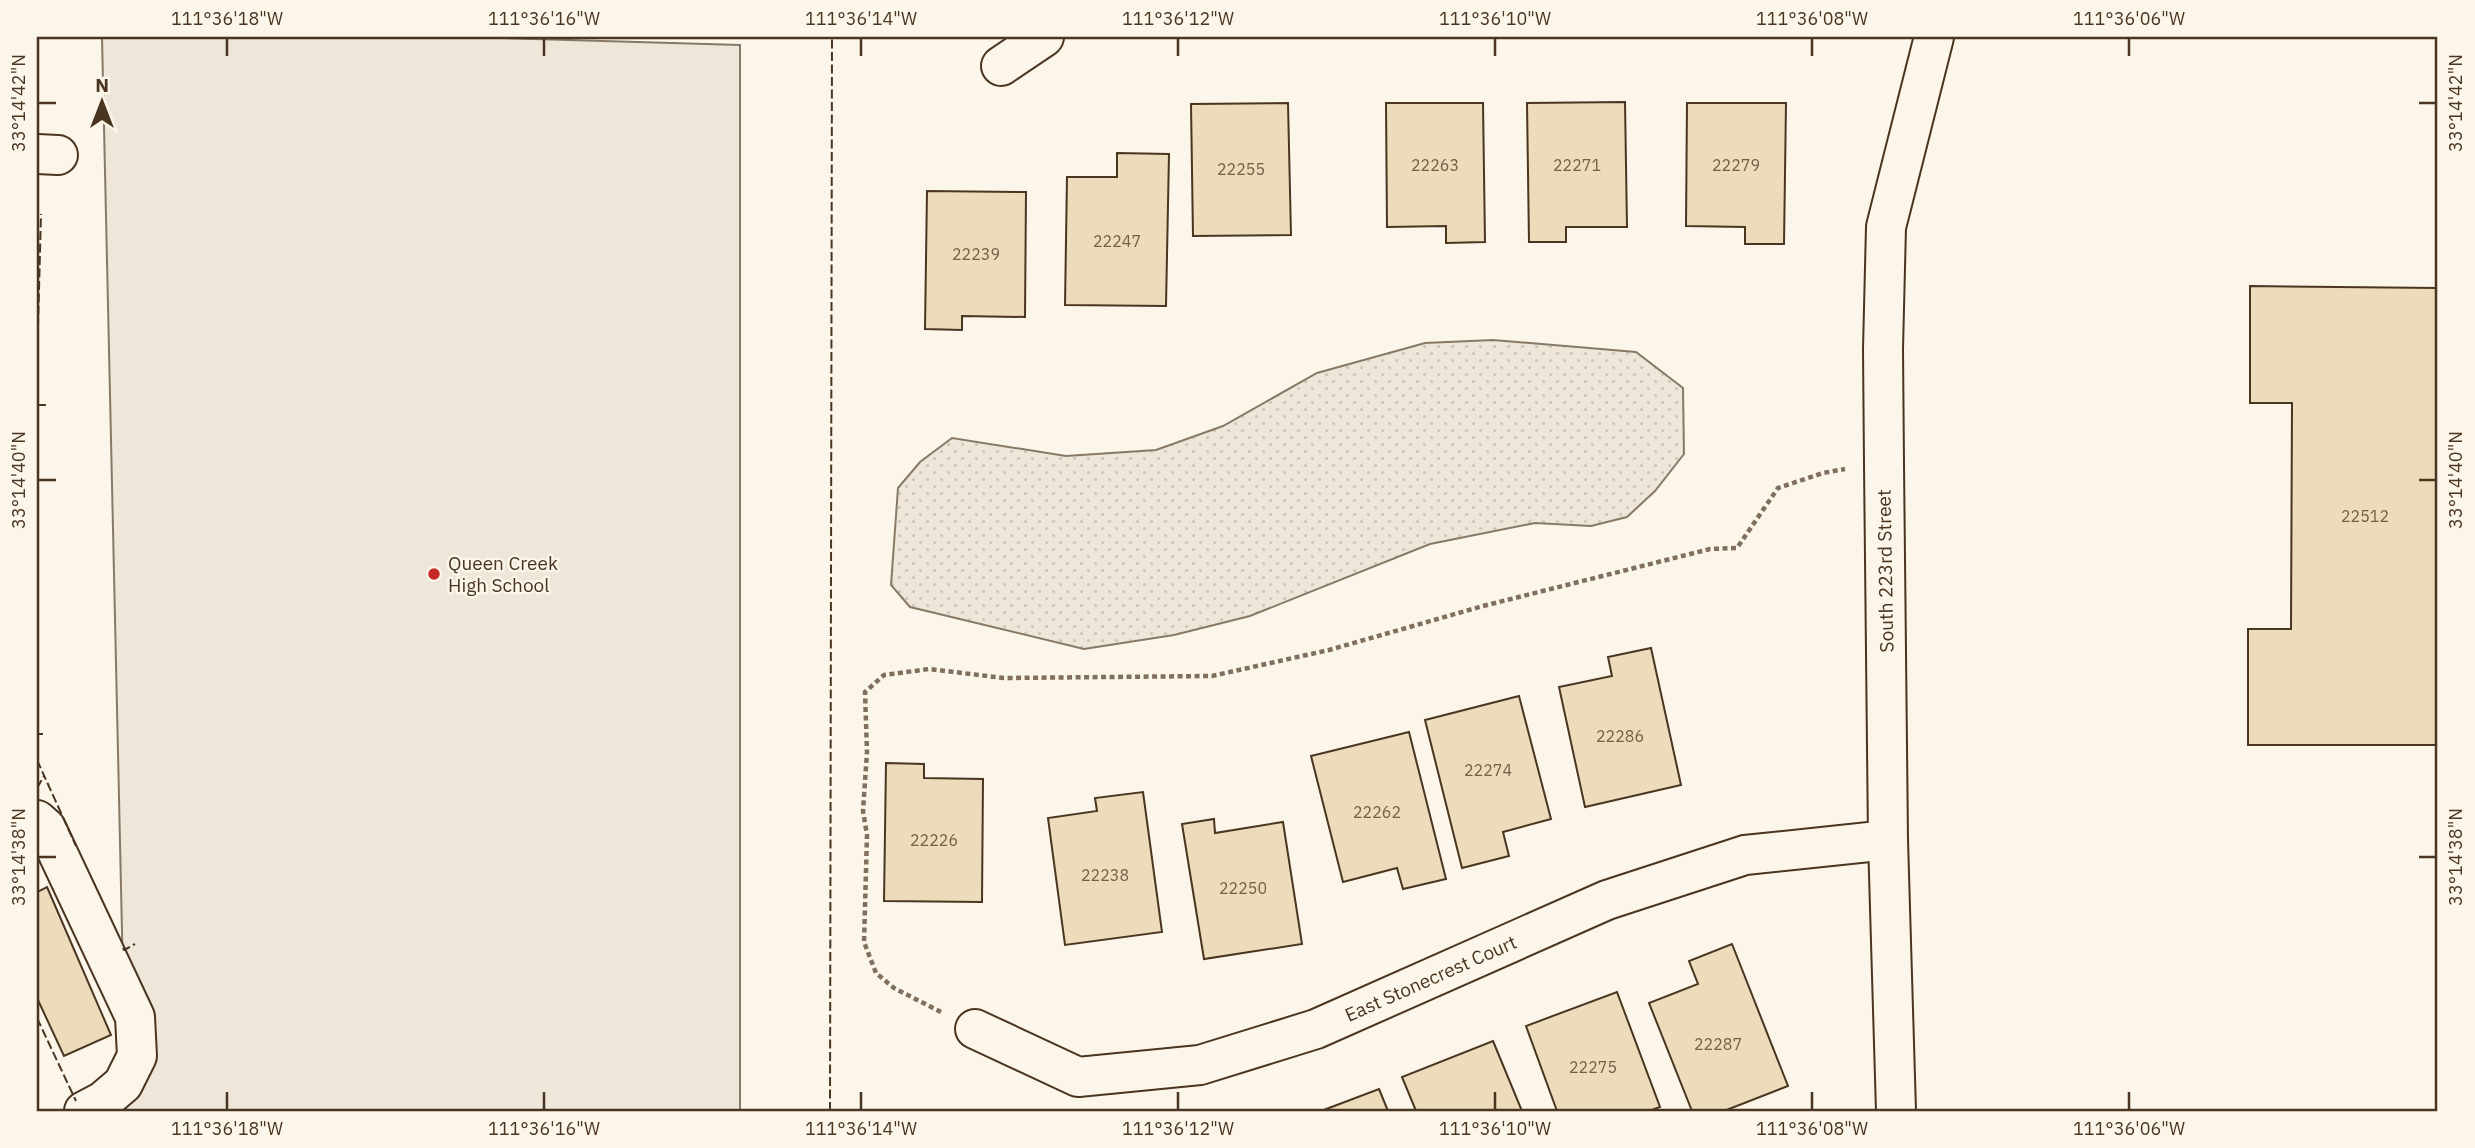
<svg xmlns="http://www.w3.org/2000/svg" width="2475" height="1148" font-family="'IBM Plex Sans',sans-serif">
<defs>
<pattern id="grass-dots" width="8" height="8" patternUnits="userSpaceOnUse" patternTransform="scale(1.75)"><rect width="8" height="8" fill="#ede6d9"/><path d="M2 2h.1M6 6h.1" fill="none" stroke="#cdc6ba" stroke-width="1.8" stroke-linecap="round"/></pattern>
</defs>
<rect width="100%" height="100%" fill="#fbf6e9"/>
<path fill="url(#grass-dots)" stroke="#887966" stroke-width="2" d="M1493,340L1636,352L1683,388L1684,454L1655,491L1627,517L1591,526L1535,523L1430,544L1250,616L1174,635L1084,649L910,607L891,585L898,488L920,462L952,438L1066,456L1156,450L1223,426L1317,373L1425,343Z"/>
<path fill="#ede6d9" stroke="#887966" stroke-width="2" d="M102,37H463L740,45V1111H126Z"/>
<g fill="#ecdcbc" stroke="#4a3520" stroke-width="2">
<path d="M1625,102L1627,227H1566V242H1529L1527,103Z"/>
<path d="M1288,103L1291,235L1193,236L1191,104Z"/>
<path d="M1386,103H1483L1485,242L1446,243V226L1387,227Z"/>
<path d="M1687,103H1786L1784,244H1745V227L1686,226Z"/>
<path d="M1117,153L1169,154L1166,306L1065,305L1067,177H1117Z"/>
<path d="M927,191L1026,192L1025,317L962,316V330L925,329Z"/>
<path d="M2250,286L2438,288V745H2248V629H2291L2292,403H2250Z"/>
<path d="M1651,648L1681,785L1585,807L1559,687L1612,676L1608,657Z"/>
<path d="M1519,696L1551,819L1503,832L1509,856L1462,868L1425,720Z"/>
<path d="M1409,732L1446,879L1403,889L1397,868L1343,882L1311,756Z"/>
<path d="M886,763L924,764V778L983,779L982,902L884,901Z"/>
<path d="M1143,792L1162,932L1065,945L1048,818L1097,811L1095,798Z"/>
<path d="M1214,819L1215,833L1283,822L1302,944L1204,959L1182,824Z"/>
<path d="M47,887L111,1035L64,1056L37,998V892Z"/>
<path d="M1732,944L1788,1086L1724,1111H1692L1649,1003L1698,984L1689,961Z"/>
<path d="M1617,992L1660,1107L1649,1111H1557L1526,1026Z"/>
<path d="M1493,1041L1522,1111H1416L1402,1077Z"/>
<path d="M1379,1089L1388,1111H1321Z"/>
</g>
<g fill="none" stroke-linecap="round" stroke-linejoin="round">
<g stroke="#4a3520" stroke-width="42">
<g id="minor">
<path d="M1001,66L1044,37"/>
<path d="M37,154L58,155"/>
<path d="M37,820L46,828L135,1017L137,1056L123,1084L103,1101L84,1111"/>
<path id="s1" d="M975,1029L1078,1077L1200,1065L1316,1029L1607,900L1745,855L1888,840"/>
<path d="M1896,1111L1888,840L1884,464L1883,349L1886,227L1934,37"/>
</g>
</g>
<path stroke="#7f6f5c" stroke-width="4.5" stroke-dasharray="5 3.5" stroke-linecap="butt" d="M941,1012L894,988L876,973L864,942L867,835L863,811L867,752L865,692L884,675L929,669L1004,678L1212,676L1329,650L1483,606L1710,549L1737,548L1778,488L1823,473L1845,469"/>
<use href="#minor" stroke="#fbf6e9" stroke-width="38"/>
<g stroke="#4a3520" stroke-width="2" stroke-dasharray="9 3.5" stroke-linecap="butt">
<path d="M37,365L41,214"/>
<path d="M37,405H48"/>
<path d="M37,734H43"/>
<path d="M37,760L76,846"/>
<path d="M37,788L44,776"/>
<path d="M123,948L124,950L135,944"/>
<path d="M37,1018L76,1101"/>
<path d="M830,1111L832,37"/>
</g>
</g>
<path fill="none" stroke="#4a3520" stroke-width="2.5" d="M227,38V56M544,38V56M861,38V56M1178,38V56M1495,38V56M1812,38V56M2129,38V56M38,103H56M2419,103H2436M38,480H56M2419,480H2436M38,857H56M2419,857H2436M227,1092V1110M544,1092V1110M861,1092V1110M1178,1092V1110M1495,1092V1110M1812,1092V1110M2129,1092V1110"/>
<circle fill="#c62828" stroke="#fbf6e9" stroke-width="2.5" cx="434" cy="574" r="7"/>
<g text-anchor="middle" dominant-baseline="central" stroke-width="5" stroke-linejoin="round" paint-order="stroke">
<g font-size="16" fill="#725f47">
<text x="1435" y="165">22263</text>
<text x="1577" y="165">22271</text>
<text x="1736" y="165">22279</text>
<text x="1241" y="169">22255</text>
<text x="1117" y="241">22247</text>
<text x="976" y="254">22239</text>
<text x="2365" y="516">22512</text>
<text x="1620" y="736">22286</text>
<text x="1488" y="770">22274</text>
<text x="1377" y="812">22262</text>
<text x="934" y="840">22226</text>
<text x="1105" y="875">22238</text>
<text x="1243" y="888">22250</text>
<text x="1718" y="1044">22287</text>
<text x="1593" y="1067">22275</text>
</g>
<g font-size="19" fill="#4a3520" stroke="#fbf6e9" text-anchor="start">
<text x="448" y="563">Queen Creek<tspan x="448" dy="22">High School</tspan></text>
</g>
<g font-size="19" fill="#4a3520" stroke="#fbf6e9">
<text transform="translate(1885 571) rotate(-91)">South 223rd Street</text>
<text stroke="none"><textPath href="#s1" startOffset="483">East Stonecrest Court</textPath></text>
</g>
</g>
<rect width="2475" height="1148" fill="none" stroke="#fbf6e9" stroke-width="77"/>
<g transform="translate(102 102)" stroke="#fbf6e9" stroke-width="5" paint-order="stroke">
<path d="M0-5L12 26L0 18L-12 26Z" fill="#4a3520"/>
<text y="-10" font-size="19" font-weight="bold" text-anchor="middle" fill="#4a3520">N</text>
</g>
<rect x="38" y="38" width="2398" height="1072" fill="none" stroke="#4a3520" stroke-width="2.5"/>
<g font-size="18" text-anchor="middle" fill="#4a3520">
<text x="227" y="25">111°36'18"W</text>
<text x="544" y="25">111°36'16"W</text>
<text x="861" y="25">111°36'14"W</text>
<text x="1178" y="25">111°36'12"W</text>
<text x="1495" y="25">111°36'10"W</text>
<text x="1812" y="25">111°36'08"W</text>
<text x="2129" y="25">111°36'06"W</text>
<text transform="translate(19 103) rotate(-90)" y="6">33°14'42"N</text>
<text transform="translate(2456 103) rotate(-90)" y="6">33°14'42"N</text>
<text transform="translate(19 480) rotate(-90)" y="6">33°14'40"N</text>
<text transform="translate(2456 480) rotate(-90)" y="6">33°14'40"N</text>
<text transform="translate(19 857) rotate(-90)" y="6">33°14'38"N</text>
<text transform="translate(2456 857) rotate(-90)" y="6">33°14'38"N</text>
<text x="227" y="1135">111°36'18"W</text>
<text x="544" y="1135">111°36'16"W</text>
<text x="861" y="1135">111°36'14"W</text>
<text x="1178" y="1135">111°36'12"W</text>
<text x="1495" y="1135">111°36'10"W</text>
<text x="1812" y="1135">111°36'08"W</text>
<text x="2129" y="1135">111°36'06"W</text>
</g>
</svg>
